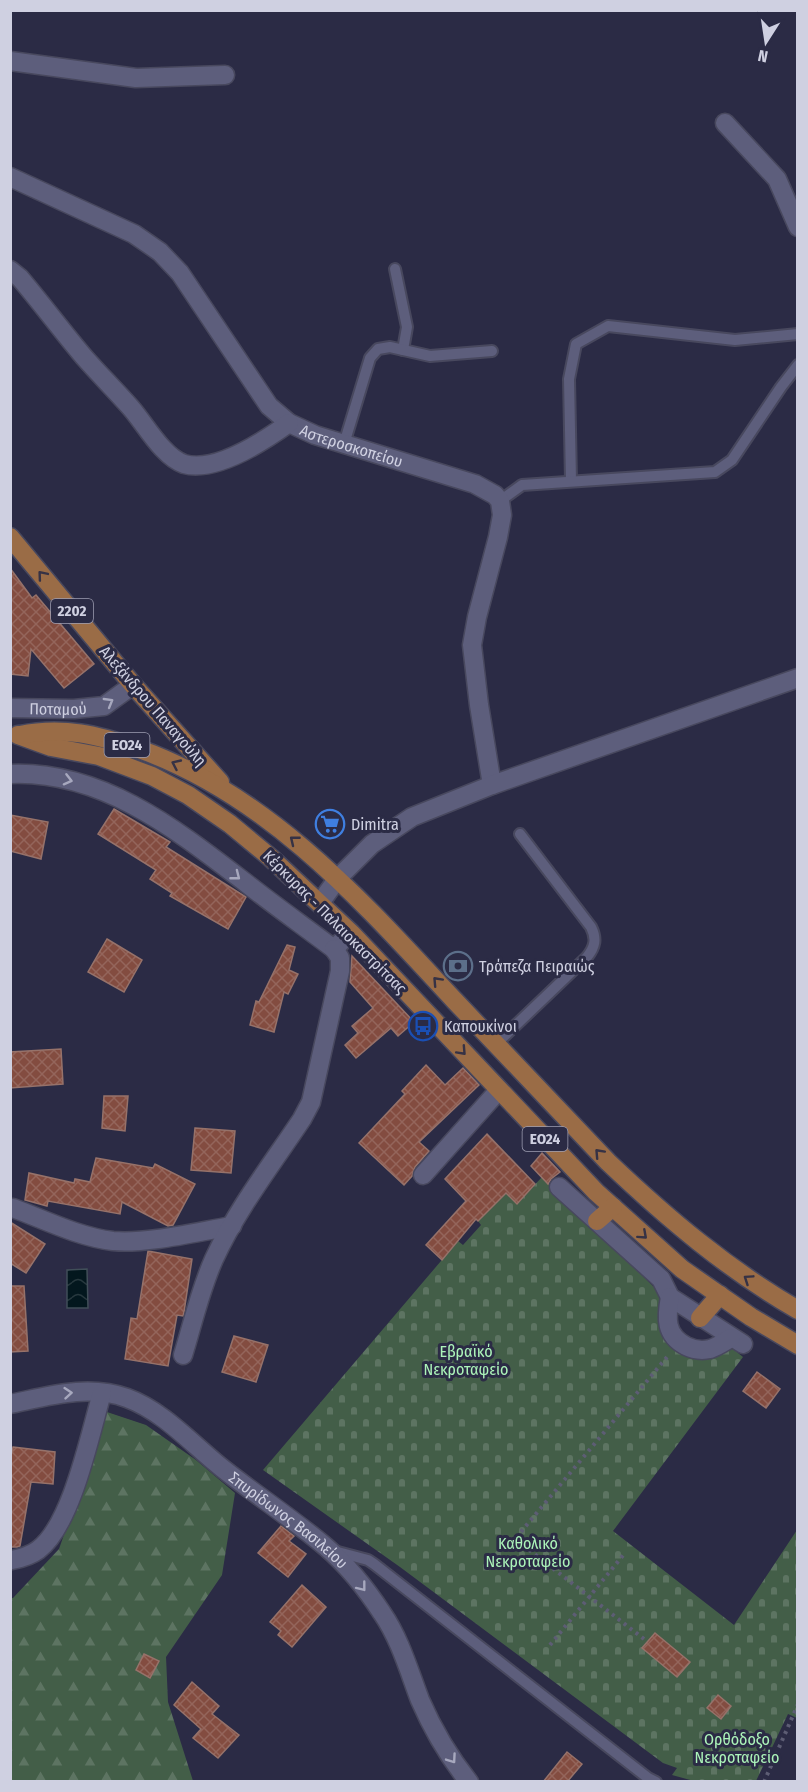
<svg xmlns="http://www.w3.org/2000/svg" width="808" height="1792" font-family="'Fira Sans Condensed',sans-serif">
<defs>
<pattern id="forest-firs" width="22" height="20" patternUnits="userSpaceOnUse" patternTransform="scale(1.5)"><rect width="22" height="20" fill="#435e48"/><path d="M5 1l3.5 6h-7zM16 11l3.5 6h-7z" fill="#5d7462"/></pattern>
<pattern id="cemetery-stones" width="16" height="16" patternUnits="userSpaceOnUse" patternTransform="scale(1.5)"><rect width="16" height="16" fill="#435e48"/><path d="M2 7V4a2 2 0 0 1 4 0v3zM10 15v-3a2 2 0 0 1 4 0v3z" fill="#5d7462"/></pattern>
<pattern id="water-waves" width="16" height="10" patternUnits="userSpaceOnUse" patternTransform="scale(1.5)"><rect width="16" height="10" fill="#03171e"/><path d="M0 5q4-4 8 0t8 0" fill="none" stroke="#27383e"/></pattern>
<pattern id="building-cross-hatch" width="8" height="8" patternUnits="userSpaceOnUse" patternTransform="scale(1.5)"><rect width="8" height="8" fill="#834c40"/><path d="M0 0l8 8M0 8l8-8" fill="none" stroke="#94655b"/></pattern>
</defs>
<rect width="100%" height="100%" fill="#2b2b45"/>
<path fill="url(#forest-firs)" d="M107,1412L146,1425L196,1460L235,1493L222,1575L166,1657L168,1702L193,1781H11L10,1598H13L59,1549Z"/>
<path fill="url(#cemetery-stones)" d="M542,1177L666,1299L671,1340L727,1344L743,1357L613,1531L734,1625L797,1530V1718L788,1714L756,1781H694L672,1775L677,1768L663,1763L400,1567L263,1470L458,1241L463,1245L481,1225L478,1221L506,1193L517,1204Z"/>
<path fill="url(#water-waves)" stroke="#404e58" stroke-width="1.5" d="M87,1269L88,1308H67V1270Z"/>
<g fill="url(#building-cross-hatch)" stroke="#96726a" stroke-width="1.5">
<path d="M10,568L32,598L36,595L94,664L64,688L31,649L28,676L10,674Z"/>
<path d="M114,809L170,842L166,847L246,897L228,929L170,896L172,893L150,879L156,870L98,834Z"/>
<path d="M10,815L48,822L41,859L10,851Z"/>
<path d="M107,939L142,960L124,992L88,972Z"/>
<path d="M287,945L295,947L289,970L298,974L288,994L284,992L274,1032L250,1025L256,1001L259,1002Z"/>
<path d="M352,956L414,1022L398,1036L391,1028L356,1058L345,1045L358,1033L352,1026L373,1008L350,982Z"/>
<path d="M61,1049L63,1084L10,1088V1052Z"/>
<path d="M426,1065L445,1085L463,1068L479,1085L419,1142L429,1151L415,1167L412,1176L404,1185L359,1143L405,1094L402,1091Z"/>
<path d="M104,1096H128L125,1131L102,1128Z"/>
<path d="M195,1128L235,1131L231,1173L191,1170Z"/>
<path d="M487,1134L535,1184L517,1204L506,1193L478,1221L476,1219L442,1260L426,1245L466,1201L445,1179Z"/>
<path d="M542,1153L560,1172L551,1179L548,1184L531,1166Z"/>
<path d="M96,1158L153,1168L155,1164L195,1184L173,1225L168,1226L122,1202L120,1214L48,1201L47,1206L25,1200L29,1173L74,1183L75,1179L90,1182Z"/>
<path d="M10,1222L45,1244L26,1273L10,1263Z"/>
<path d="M148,1251L192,1259L184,1312L183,1316L177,1315L168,1366L125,1359L131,1318L137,1319Z"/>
<path d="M10,1286H24L28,1351L10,1352Z"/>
<path d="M234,1336L268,1345L256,1382L222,1372Z"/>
<path d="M757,1372L780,1389L766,1408L743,1391Z"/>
<path d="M13,1447L55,1452L53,1484L31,1482L20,1546L17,1547H10V1460Z"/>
<path d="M281,1526L294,1536L289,1541L306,1554L288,1577L258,1553Z"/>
<path d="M302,1585L326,1607L292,1647L278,1635L281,1631L270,1622Z"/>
<path d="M655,1633L690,1662L677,1677L642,1648Z"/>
<path d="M144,1654L159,1661L150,1678L136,1670Z"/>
<path d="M192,1682L219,1706L212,1714L239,1735L218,1758L193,1738L201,1729L174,1705Z"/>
<path d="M718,1695L731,1706L721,1719L707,1708Z"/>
<path d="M567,1752L582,1764L567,1782H543Z"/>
</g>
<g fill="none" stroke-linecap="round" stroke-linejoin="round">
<g stroke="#48485e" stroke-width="14">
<g id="service">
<path d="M395,269L407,327L403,350"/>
<path d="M344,444L370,358L378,349L390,347L430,356L492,351"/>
<path d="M571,481L569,379L576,344L608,326L735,340L798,334"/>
<path d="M500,501L522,485L715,472L732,460L781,387L798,365"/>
<path d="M496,1044L587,957C595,947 597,939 591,927L520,834"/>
<path d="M334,1551L368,1560L374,1564L648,1778L656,1782"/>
</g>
</g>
<g stroke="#48485e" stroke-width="21">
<g id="minor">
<path d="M10,61L136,78L225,75"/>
<path d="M725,123L777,179L798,227"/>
<path id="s1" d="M10,177L134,234L160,252L180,273L269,406L289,423L315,435L475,484L495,495L500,501L502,515L498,537L477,617L472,645L479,705L492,785"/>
<path d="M10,270L20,278C42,304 62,331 84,357C99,374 115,390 131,408C145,424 163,457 184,464C216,473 264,441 289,423"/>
<path d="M10,774C102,770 177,830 246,883C275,906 305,927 334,949L341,942"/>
<path d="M423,1175L499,1090"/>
<path d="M559,1187L661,1279L670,1297L743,1344"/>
<path d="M13,1208C45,1220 79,1237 113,1241C148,1244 196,1232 232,1226"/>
<path d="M670,1297C666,1318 665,1335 686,1346C694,1350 701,1351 710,1349C717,1347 724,1342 731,1338"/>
<path d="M183,1355C193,1323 200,1290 214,1259C237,1209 272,1164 302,1119L311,1102L340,971V958L334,949"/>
<path id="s2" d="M10,1404C49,1396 88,1384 127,1398C163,1411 192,1444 222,1468C256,1495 293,1519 326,1547C347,1565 367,1590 382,1613C400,1639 409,1671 420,1700C433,1730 449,1757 469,1782"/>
<path d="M12,1560C22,1558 30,1556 38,1550C72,1525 90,1434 102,1393"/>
</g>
</g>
<g stroke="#48485e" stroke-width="21">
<g id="tertiary">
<path id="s3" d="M10,708L74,709L104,706L133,685"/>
<path d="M320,903L338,878L372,844L412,817L492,785L798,678"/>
</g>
</g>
<g stroke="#48485e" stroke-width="21">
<g id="primary">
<path d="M10,537L133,685L220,782"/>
<path d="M18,735L51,747L99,756L152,776L188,795L230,824L271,858L351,933L596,1192L682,1269L751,1317L798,1345"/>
<path d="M20,735C63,726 98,735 139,749C270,796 363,902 455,1001C506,1055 557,1109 608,1162C667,1218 727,1269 798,1310"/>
<path d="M597,1221L613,1207"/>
<path d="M700,1318L720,1295"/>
</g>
</g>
<g stroke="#5d5d74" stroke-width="4" stroke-dasharray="3 4.5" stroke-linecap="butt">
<path d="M644,1639L515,1539L667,1357"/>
<path d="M550,1645L625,1553"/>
<path d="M764,1782L798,1704"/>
</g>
<use href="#service" stroke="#5d5e7c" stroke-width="10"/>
<use href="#minor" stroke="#5d5e7c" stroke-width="18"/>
<use href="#tertiary" stroke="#5d5e7c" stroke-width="18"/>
<use href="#primary" stroke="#9a6c46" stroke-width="18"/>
</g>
<defs><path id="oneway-chevron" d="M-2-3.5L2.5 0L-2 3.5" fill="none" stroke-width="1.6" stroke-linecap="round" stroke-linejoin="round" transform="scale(1.5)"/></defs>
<g stroke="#363245">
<use href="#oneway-chevron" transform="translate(42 575) rotate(-130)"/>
<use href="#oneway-chevron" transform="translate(176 764) rotate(-155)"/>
<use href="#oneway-chevron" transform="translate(294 840) rotate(-141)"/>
<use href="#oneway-chevron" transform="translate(437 981) rotate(-133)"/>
<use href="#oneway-chevron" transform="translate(462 1051) rotate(47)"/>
<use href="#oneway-chevron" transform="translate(599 1153) rotate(-133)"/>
<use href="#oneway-chevron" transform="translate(643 1235) rotate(42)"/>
<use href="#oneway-chevron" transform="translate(748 1279) rotate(-146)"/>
</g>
<g stroke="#a7a8be">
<use href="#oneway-chevron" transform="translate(109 702) rotate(-30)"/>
<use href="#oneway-chevron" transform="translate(68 780) rotate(14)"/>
<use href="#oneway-chevron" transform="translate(236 876) rotate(38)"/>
<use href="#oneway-chevron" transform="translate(68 1393) rotate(-5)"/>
<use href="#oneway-chevron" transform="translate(362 1587) rotate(52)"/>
<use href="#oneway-chevron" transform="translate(452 1759) rotate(55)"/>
</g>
<defs>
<g id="supermarket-ring" transform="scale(1.5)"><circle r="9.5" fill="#2b2b45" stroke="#3f7fe0" stroke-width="1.5"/><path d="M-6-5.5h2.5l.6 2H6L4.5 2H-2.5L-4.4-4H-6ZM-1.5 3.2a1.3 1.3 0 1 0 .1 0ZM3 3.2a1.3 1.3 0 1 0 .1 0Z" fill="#3f7fe0"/></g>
<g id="bank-ring" transform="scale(1.5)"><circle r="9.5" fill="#2b2b45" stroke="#5c6f8a" stroke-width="1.5"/><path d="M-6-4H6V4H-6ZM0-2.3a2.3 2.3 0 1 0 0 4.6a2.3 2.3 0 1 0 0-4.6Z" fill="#5c6f8a"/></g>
<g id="bus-ring" transform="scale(1.5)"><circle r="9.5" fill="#2b2b45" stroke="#1a4fb4" stroke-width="1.5"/><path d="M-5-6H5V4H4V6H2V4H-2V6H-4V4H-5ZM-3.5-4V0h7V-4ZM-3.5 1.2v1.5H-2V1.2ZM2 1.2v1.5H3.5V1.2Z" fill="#1a4fb4"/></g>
</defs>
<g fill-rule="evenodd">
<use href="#supermarket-ring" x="330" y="824"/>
<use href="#bank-ring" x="458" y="966"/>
<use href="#bus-ring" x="423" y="1026"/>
</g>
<g text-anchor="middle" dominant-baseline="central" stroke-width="6" stroke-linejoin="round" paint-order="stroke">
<g fill="#2b2b45" stroke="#9e9eb2" stroke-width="1.5">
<rect x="51" y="599" width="42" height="24" rx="4.5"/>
<rect x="104.5" y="733" width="45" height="24" rx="4.5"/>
<rect x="522.5" y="1127" width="45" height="24" rx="4.5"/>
</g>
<g font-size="15" font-weight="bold" fill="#cfd0e1">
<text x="72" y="611">2202</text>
<text x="127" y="745">ΕΟ24</text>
<text x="545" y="1139">ΕΟ24</text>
</g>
<g font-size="16" fill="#cfd0e1" stroke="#2b2b45">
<text stroke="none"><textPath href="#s1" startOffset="450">Αστεροσκοπείου</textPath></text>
<text transform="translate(153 706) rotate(49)">Αλεξάνδρου Παναγούλη</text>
<text stroke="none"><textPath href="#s3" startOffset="48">Ποταμού</textPath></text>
<text transform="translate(335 922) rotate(45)">Κέρκυρας - Παλαιοκαστρίτσας</text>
<text stroke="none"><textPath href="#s2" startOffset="322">Σπυρίδωνος Βασιλείου</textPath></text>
</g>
<g font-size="16" fill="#cfd0e1" stroke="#2b2b45" text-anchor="start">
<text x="351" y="824">Dimitra</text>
<text x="479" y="966">Τράπεζα Πειραιώς</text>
<text x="444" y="1026">Καπουκίνοι</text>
</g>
<g font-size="16" fill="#acf4b9" stroke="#2b2b45">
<text x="466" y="1351">Εβραϊκό<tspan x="466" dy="18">Νεκροταφείο</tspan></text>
<text x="528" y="1543">Καθολικό<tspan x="528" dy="18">Νεκροταφείο</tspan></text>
<text x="737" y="1739">Ορθόδοξο<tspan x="737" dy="18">Νεκροταφείο</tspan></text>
</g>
</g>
<rect width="808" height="1792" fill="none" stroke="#cfd0e1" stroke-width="24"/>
<g transform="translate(766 42) rotate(192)" stroke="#2b2b45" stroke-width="4.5" paint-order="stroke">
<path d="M0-4.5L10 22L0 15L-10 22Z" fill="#cfd0e1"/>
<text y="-9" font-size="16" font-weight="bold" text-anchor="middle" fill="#cfd0e1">N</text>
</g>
</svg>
